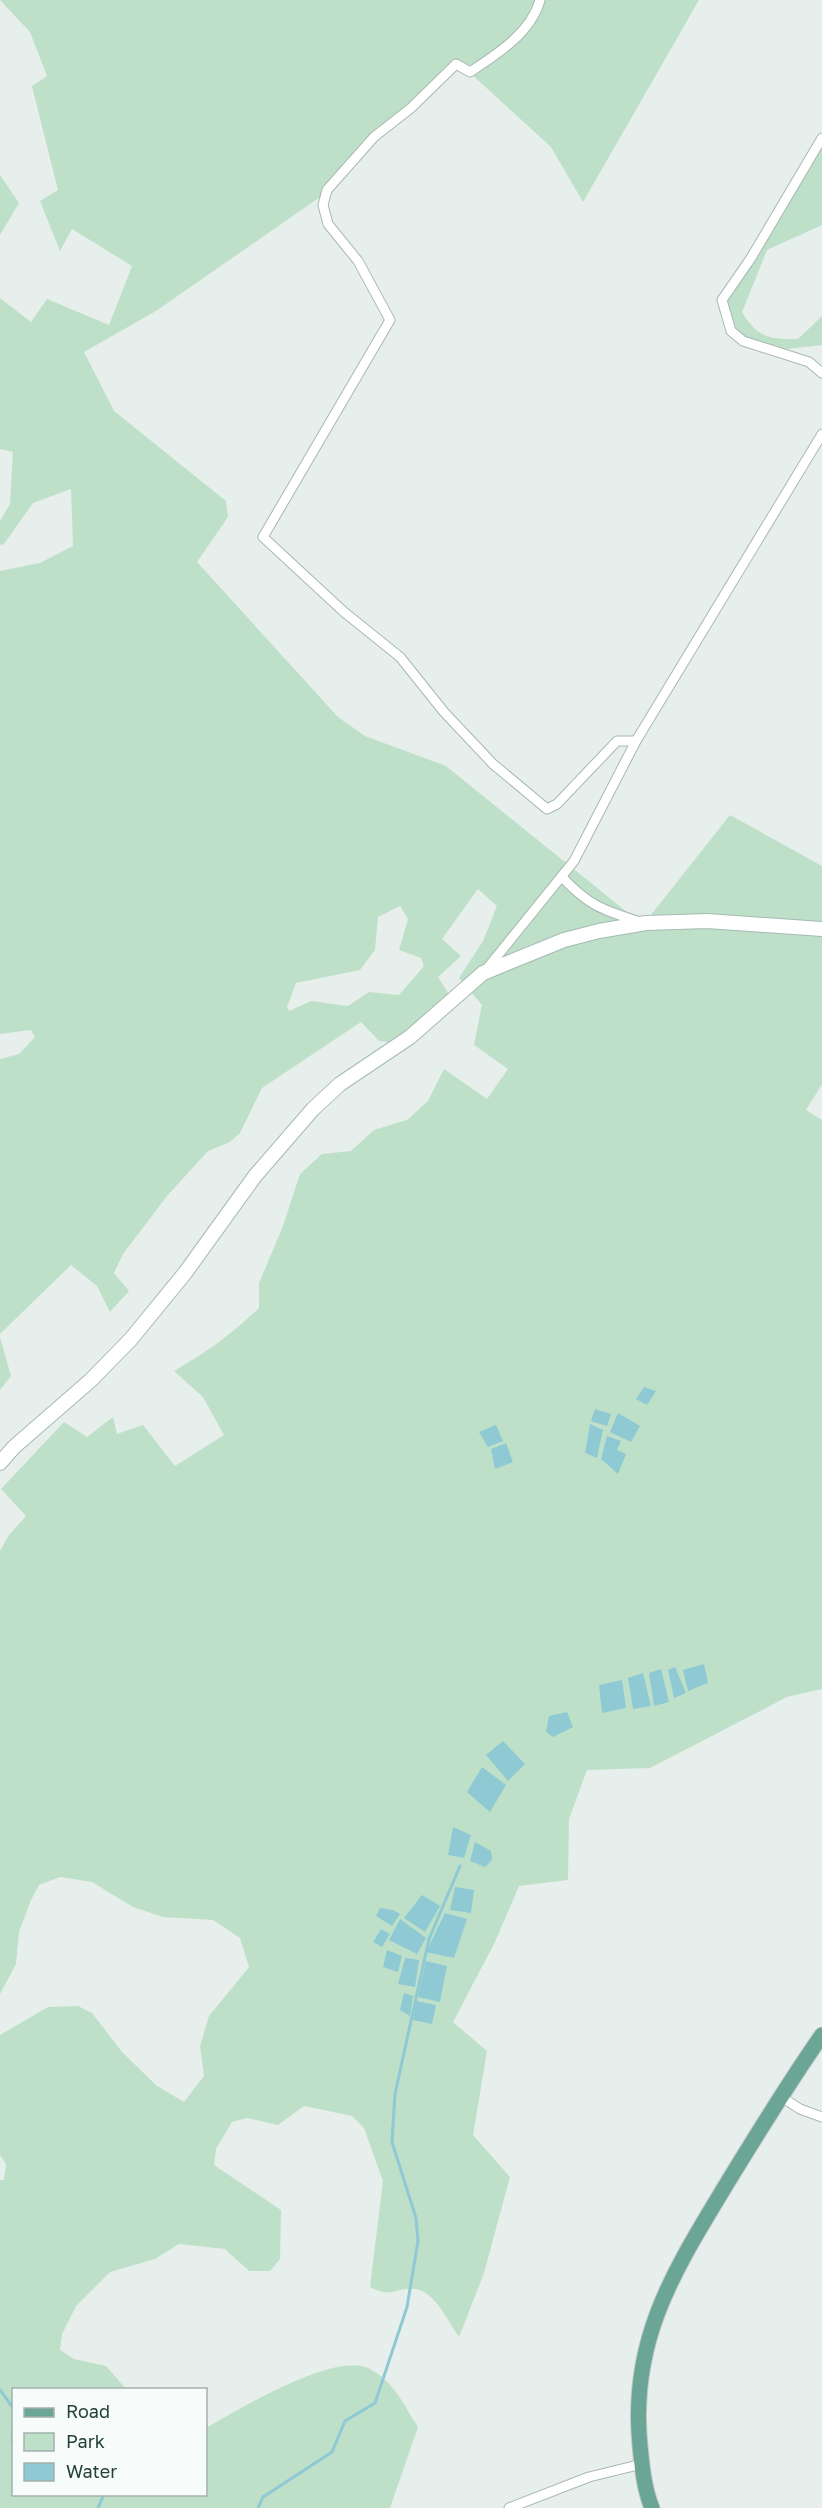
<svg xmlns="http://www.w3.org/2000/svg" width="822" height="2508" font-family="'Golos Text',sans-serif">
<rect width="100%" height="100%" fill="#e6efeb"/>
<g fill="#bfe0c8" fill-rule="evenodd">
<path d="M0,0H699L583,202L551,147L457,61L320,197L156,311L84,352L114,411L226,501L228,517L197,562L338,717L365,736L446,766L643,925L730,815L822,866V1084L806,1110L822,1120V1689L787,1697L650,1768L587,1770L569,1819L568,1880L519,1886L495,1942L453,2022L487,2051L473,2135L510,2177L484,2273L459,2337C448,2322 436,2292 415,2289C394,2287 394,2299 370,2287L383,2181L364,2128L352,2116L304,2106L278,2125L247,2118L232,2122L216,2149L214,2165L281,2210L280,2259L270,2271H249L225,2249L179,2244L155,2259L110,2272L76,2306L62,2334L60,2350L74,2359L106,2366L126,2389L14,2390V2494H206V2428C237,2410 334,2352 368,2368C393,2380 404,2405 418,2427L390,2508H0V2180H4L6,2164L0,2155V2035L48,2007L78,2006L92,2013L122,2052L157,2086L184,2102L204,2076L200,2046L209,2016L249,1967L240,1938L213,1920L163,1917L133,1907L92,1882L60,1877L39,1885L31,1900L19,1932L16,1964L0,1994V1551L9,1535L26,1516L1,1489L64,1422L87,1437L113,1417L117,1434L143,1425L175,1466L224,1435L203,1397L174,1371C207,1352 231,1335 259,1308V1283L283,1226L300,1174L322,1154L351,1151L374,1130L407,1120L428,1101L444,1069L487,1099L508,1069L474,1045L482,1005L459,978L483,941L497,906L478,889L442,939L461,956L438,977L450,996L397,1043L379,1041L361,1022L262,1088L240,1133L230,1142L208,1151L167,1196L123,1254L114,1273L129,1291L110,1312L97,1286L71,1265L0,1334V1059L19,1054L35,1037L31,1030L0,1034V571L40,563L73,546L71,489L33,503L4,544L0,545V521L10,504L13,452L0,449V298L31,322L47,299L109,325L132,266L72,229L60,251L40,201L58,190L32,86L47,76L30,32ZM400,906L408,919L399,950L421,958L424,966L399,995L369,992L348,1006L311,1001L289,1011L287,1007L296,983L360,970L375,950L378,917Z"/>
<path d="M822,137V225L767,250L742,312C758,338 768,339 798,339L822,316V345L770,351L742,338L732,325L726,294Z"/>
<path d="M0,175L19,203L0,235Z"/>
<path d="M0,1337L11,1376L0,1390Z"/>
</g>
<g fill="#8ec9d4">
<path d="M644,1387L656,1391L647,1405L636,1399Z"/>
<path d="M595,1409L611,1414L607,1426L591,1421Z"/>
<path d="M618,1413L640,1426L631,1442L610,1432Z"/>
<path d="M590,1424L603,1430L597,1458L585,1453Z"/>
<path d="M496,1425L503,1441L488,1447L479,1432Z"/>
<path d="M607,1436L621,1441L617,1450L626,1454L618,1474L601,1459Z"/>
<path d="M506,1443L513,1462L495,1469L491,1449Z"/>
<path d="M704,1664L708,1683L688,1691L683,1670Z"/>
<path d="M675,1667L686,1693L674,1698L668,1670Z"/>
<path d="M661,1669L669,1702L654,1706L649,1673Z"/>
<path d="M643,1673L651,1706L633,1709L628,1678Z"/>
<path d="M622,1680L626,1708L602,1713L599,1685Z"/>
<path d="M567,1712L573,1727L553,1737L546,1732L549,1716Z"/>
<path d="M503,1741L525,1764L508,1781L486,1755Z"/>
<path d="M482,1767L506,1785L490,1812L467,1792Z"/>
<path d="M453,1827L471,1835L464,1858L448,1855Z"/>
<path d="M475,1842L491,1851L492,1860L485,1867L470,1861Z"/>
<path d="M455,1887L474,1890L471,1913L450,1910Z"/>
<path d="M422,1895L440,1906L425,1932L404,1918Z"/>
<path d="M380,1908L393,1910L400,1914L392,1926L376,1916Z"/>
<path d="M445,1913L467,1919L454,1958L426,1952Z"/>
<path d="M400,1919L426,1938L417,1954L389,1940Z"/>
<path d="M381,1929L390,1934L382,1947L373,1942Z"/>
<path d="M387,1950L402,1956L398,1972L383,1967Z"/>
<path d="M405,1958L419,1960L415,1987L398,1984Z"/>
<path d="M426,1961L447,1966L440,2002L418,1997Z"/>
<path d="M404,1993L413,1996L410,2016L400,2010Z"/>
<path d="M416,2001L436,2005L432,2024L413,2020Z"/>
</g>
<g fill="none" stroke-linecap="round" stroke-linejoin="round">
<g stroke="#8ec9d4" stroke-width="3">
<path d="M0,2390L14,2409"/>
<path d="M14,2422L12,2441H14"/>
<path d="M98,2508L104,2494"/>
<path d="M258,2508L263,2497L332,2452L345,2421L375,2403L407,2307L418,2241L416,2218L392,2142L395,2094L429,1939L460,1866"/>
</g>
<g stroke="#a8b8b2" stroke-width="11">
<g id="street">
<path d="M540,0C531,33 497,54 470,72L456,64L411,108L374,137L327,190L323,205L328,224L358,261L390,320L263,537L344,612L400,657L444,712L493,764L547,809L557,804L617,741H636"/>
<path d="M822,138L751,258L722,300L731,331L743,341L809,362L822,373"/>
<path d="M562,877C589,906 603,910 640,922"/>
<path d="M485,971L574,861L636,741L822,434"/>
<path d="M780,2096L800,2109L822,2117"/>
<path d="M509,2508L589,2477L642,2464"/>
</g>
</g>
<g stroke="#a4bbb3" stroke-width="16">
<path id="secondary" d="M0,1463L14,1447L91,1380L131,1339L185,1273L255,1176L313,1109L340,1084L410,1037L483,973L564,940L599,931L646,923L707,921L822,929"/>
</g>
<g stroke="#c2cac8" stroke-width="17">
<path id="primary" d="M652,2508C644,2489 642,2466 640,2446C629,2338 676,2268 729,2180C759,2131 789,2082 822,2035"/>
</g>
<use href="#street" stroke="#fff" stroke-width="9"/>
<use href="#secondary" stroke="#fff" stroke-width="14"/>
<use href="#primary" stroke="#6aa596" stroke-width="15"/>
</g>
<rect x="12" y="2388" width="195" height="108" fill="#f7fbf9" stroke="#a3b1ad" stroke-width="1.5"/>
<rect x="24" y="2408" width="30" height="9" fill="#6aa596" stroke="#a3b1ad" stroke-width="1.5"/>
<text x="66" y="2418" font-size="18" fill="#24423a">Road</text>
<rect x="24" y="2433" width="30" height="18" fill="#bfe0c8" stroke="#a3b1ad" stroke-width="1.5"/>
<text x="66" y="2448" font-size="18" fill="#24423a">Park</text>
<rect x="24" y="2463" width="30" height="18" fill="#8ec9d4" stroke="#a3b1ad" stroke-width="1.5"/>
<text x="66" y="2478" font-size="18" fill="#24423a">Water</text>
</svg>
